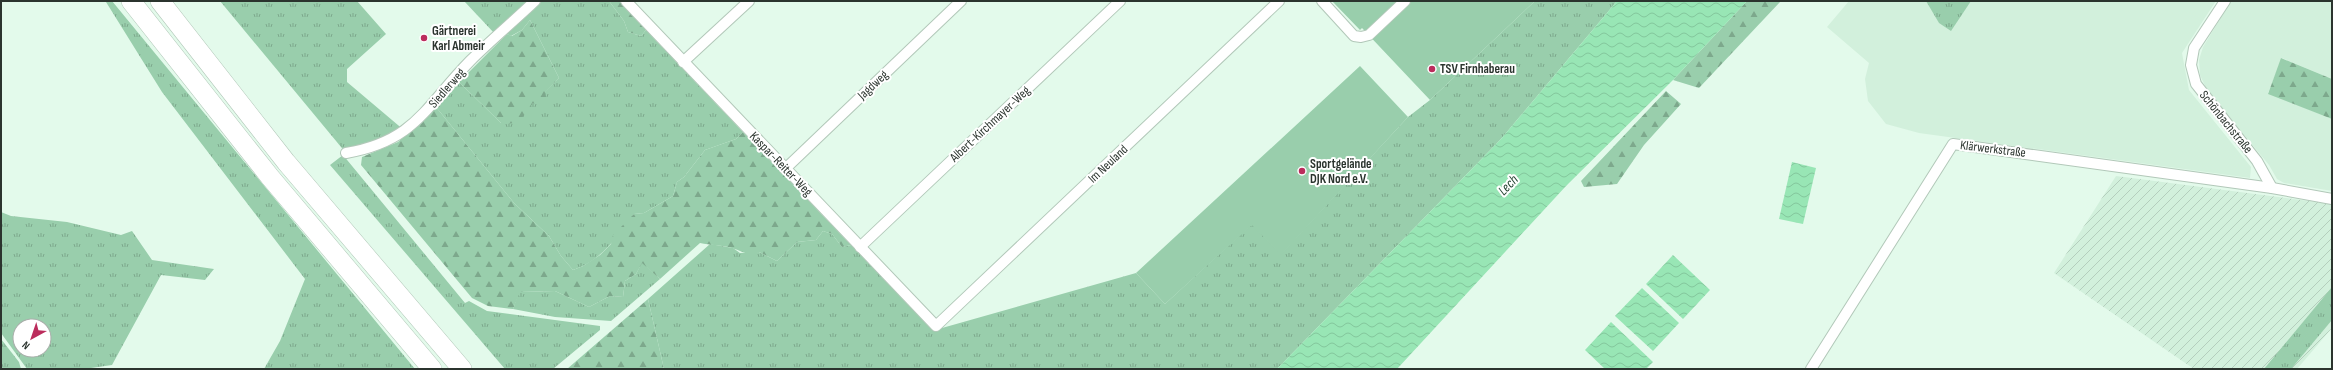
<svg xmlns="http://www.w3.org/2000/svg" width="2333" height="370" font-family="'Sofia Sans Condensed',sans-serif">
<defs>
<pattern id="industrial-furrows" width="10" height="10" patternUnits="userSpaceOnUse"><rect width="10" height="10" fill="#d2f0dc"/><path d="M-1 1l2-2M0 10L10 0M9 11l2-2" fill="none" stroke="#b4cebd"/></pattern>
<pattern id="grass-tufts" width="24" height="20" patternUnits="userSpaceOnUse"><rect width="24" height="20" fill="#99ceac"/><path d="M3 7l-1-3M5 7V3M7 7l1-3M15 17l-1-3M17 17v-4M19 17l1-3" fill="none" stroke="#7da88c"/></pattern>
<pattern id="forest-firs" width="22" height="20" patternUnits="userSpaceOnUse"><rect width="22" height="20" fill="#99ceac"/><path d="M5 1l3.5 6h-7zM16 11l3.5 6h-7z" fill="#7da88c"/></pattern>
<pattern id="water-waves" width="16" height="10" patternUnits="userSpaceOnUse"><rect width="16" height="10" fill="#98e6b5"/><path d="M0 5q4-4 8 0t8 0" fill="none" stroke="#83c69c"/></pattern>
</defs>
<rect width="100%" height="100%" fill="#e3faeb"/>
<g fill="#d2f0dc">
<path d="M1849,1H2216L2182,53L2189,90L2251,167L2250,178L1919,133L1886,124L1868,101L1865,79L1869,63L1827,27Z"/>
<path d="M2231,1H2332V79L2282,58L2268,93L2332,119V191L2284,183L2277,179L2269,165L2207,90L2200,75L2199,60L2203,47Z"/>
</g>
<path fill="url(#industrial-furrows)" d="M2116,176L2332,204V328L2297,369H2194L2054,273Z"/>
<g fill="url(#grass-tufts)" fill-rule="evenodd">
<path d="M112,1L415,369H264L280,341L305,279L162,92L106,2Z"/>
<path d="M220,1H357L386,34L347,69V82L405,131L346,153Z"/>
<path d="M464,1H533L495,34Z"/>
<path d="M542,1H609L624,21L628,32L641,36L646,30L743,132L736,139L705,150L684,177L677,182L673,196L644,213L634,214C617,237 601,261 573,270L561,256L549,236L514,203L436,107L459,82L501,123L533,103L559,78L530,20L522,30L511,36L507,34Z"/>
<path d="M1535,1H1617L1501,139L1277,369H664L648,299L710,244L733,248L740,253L759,252L777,261L797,242L816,240L823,231L832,234L842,247L851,245L935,330L1136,273L1165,304L1252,224L1281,254L1408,117L1430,100Z"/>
<path d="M1926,1H1971L1951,31L1939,23Z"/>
<path d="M343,155L465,303L469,301L487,311L600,326V330L553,369H505L330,165Z"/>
<path d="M1,212L11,216L67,222L121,235L132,231L152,260L214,269L205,280L161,275L112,365L84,369H27L1,333ZM20,326H44V350H20Z"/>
<path d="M642,262L660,279L611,321L555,317L513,309L519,292L555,291L589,307L610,296L623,297L625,281L636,274Z"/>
<path d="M2332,287V320L2291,369H2264Z"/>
<path d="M1,339L19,362L21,369H1Z"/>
</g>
<g fill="url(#forest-firs)">
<path d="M609,1H619L646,30L641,36L628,32L624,21Z"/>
<path d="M1747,1H1781L1699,88L1673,80Z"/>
<path d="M530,20L559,78L545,92L547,102L541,105L533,103C524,116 518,127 501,123L459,82L507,34L512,36L522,30Z"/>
<path d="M2281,58L2332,79V119L2268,94Z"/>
<path d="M1666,91L1681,104L1644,145L1617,184L1584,187L1581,181Z"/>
<path d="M436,107L514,203L549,236L561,256L573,270L583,266L600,255L611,244L613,235L634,214L644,213L673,196L677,182L684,177L705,150L736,139L743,132L851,245L842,247L832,234L823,231L816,240L797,242L777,261L759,252C748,257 742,251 732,248C722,245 710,245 700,243L660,279L642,263L636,274L625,281L623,297L610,296L589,307L555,291L520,292L513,309L488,306L472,298L361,165L362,157L398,142Z"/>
<path d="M648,299L664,369H567Z"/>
</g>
<g fill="#99ceac">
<path d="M1332,1H1535L1430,100L1362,28L1360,30Z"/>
<path d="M1360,66L1408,117L1281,255L1252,225L1165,304L1136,273Z"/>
</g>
<g fill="url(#water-waves)">
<path d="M1617,1H1747L1673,80L1566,186L1397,369H1277L1501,139Z"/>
<path d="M1792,162L1816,168L1803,224L1779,219Z"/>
<path d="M1673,255L1710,290L1683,319L1646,284Z"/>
<path d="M1642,288L1679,323L1653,351L1615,316Z"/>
<path d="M1611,322L1653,362L1646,369H1605L1585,350Z"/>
</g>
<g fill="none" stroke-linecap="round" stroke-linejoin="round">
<g stroke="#b2c8b9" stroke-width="12">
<g id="minor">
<path d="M626,1L936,326L1279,1"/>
<path d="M1322,1L1354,36L1361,37L1369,35L1405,1"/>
<path d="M2225,1L2194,48L2191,65L2196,84L2257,161L2272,188"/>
<path d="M683,62L749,1"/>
<path d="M346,153C415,141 425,107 470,61C491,40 514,21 535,1"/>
<path d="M785,169L961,1"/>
<path d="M860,247L1120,1"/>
<path d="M1811,369L1953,144L2272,188L2332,199"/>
</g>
</g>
<g stroke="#b2c8b9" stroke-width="20">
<g id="motorway">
<path d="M131,1L270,177L432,369"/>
<path d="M160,1L286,162L462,369"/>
</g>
</g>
<use href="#minor" stroke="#fff" stroke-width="10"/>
<use href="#motorway" stroke="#fff" stroke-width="19"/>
</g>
<g fill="#bb2c5c" stroke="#fff" stroke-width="1.5">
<circle cx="424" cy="38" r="4"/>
<circle cx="1432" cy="69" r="4"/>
<circle cx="1302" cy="171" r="4"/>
</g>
<g text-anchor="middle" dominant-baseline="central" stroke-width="4" stroke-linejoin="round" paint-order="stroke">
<g font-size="13" font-weight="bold" fill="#2b342e" stroke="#fff" text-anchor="start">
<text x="432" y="31">Gärtnerei<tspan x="432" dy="15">Karl Abmeir</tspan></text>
<text x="1440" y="69">TSV Firnhaberau</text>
<text x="1310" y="164">Sportgelände<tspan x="1310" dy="15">DJK Nord e.V.</tspan></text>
</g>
<g font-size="13" fill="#2b342e" stroke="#fff">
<text transform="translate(873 85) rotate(-43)">Jagdweg</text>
<text transform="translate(447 88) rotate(-49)">Siedlerweg</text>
<text transform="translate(2226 122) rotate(51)">Schönbachstraße</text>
<text transform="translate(990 124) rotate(-43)">Albert-Kirchmayer-Weg</text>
<text transform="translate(1993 149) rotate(7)">Klärwerkstraße</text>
<text transform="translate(781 164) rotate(46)">Kaspar-Reiter-Weg</text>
<text transform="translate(1108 164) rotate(-43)">Im Neuland</text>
</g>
<g font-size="14" font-style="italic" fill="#193b27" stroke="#fff">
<text transform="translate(1508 185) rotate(-46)">Lech</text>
</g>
</g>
<rect width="2333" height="370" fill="none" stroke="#2b342e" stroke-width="4"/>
<g transform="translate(32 338) rotate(220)"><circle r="19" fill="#ffffff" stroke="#aaaeab"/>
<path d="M0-3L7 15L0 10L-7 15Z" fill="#bb2c5c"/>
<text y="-6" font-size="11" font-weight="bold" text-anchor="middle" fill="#2b342e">N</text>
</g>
</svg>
